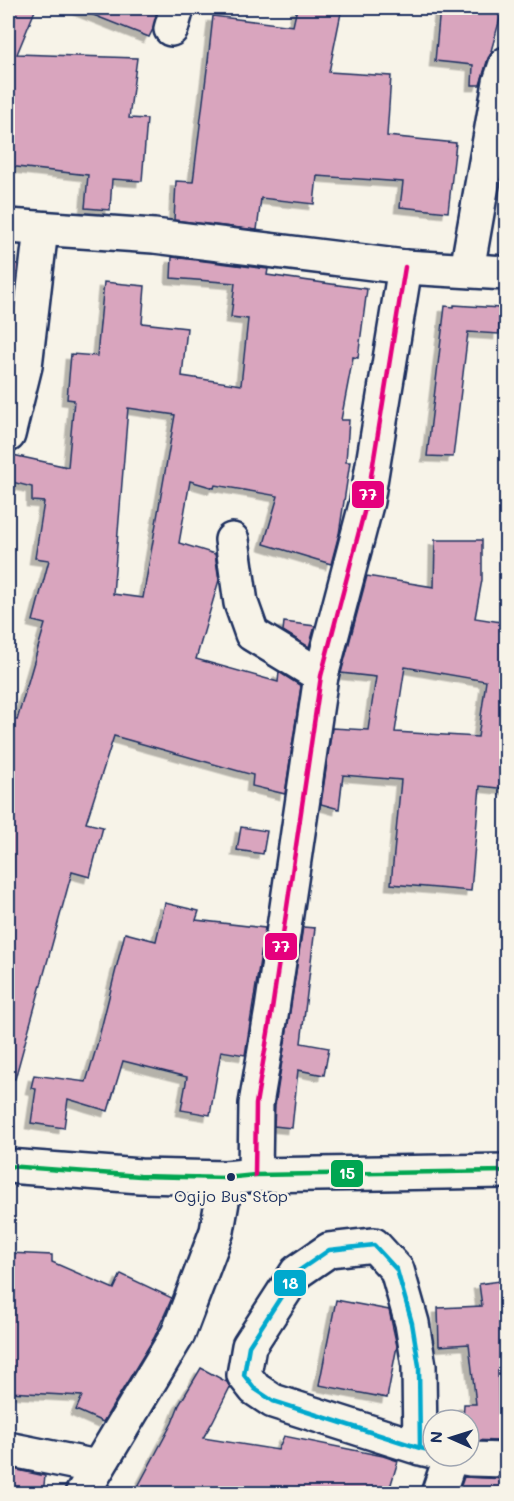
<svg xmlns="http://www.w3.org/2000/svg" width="514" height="1501" font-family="Mali,sans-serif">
<defs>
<filter id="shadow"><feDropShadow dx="-5.5" dy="5.5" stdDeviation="0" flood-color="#0004"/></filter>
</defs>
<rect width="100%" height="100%" fill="#f7f3e8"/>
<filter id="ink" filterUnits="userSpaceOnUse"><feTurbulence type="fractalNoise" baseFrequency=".0167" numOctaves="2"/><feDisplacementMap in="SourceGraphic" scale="12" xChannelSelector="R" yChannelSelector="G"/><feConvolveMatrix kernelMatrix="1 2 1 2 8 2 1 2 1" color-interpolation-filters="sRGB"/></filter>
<g filter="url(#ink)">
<g fill="#d9a5be" stroke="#1b2f5e" stroke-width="1.5" fill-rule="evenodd" filter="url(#shadow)">
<path d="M8,8H36L17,54L137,58L129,118L147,119L142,181L112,179L110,210L85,208L88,175L8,166Z"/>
<path d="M78,8H158L153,29L149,37L78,9Z"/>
<path d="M297,8H342L329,72L391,76L387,136L456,143L448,212L400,207L403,182L317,176L314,204L261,198L257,230L174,220L176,181L193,182L208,61H210H208L213,16L293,26Z"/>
<path d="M440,8H503L491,51H493L488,58L480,85H472L473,65L435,61Z"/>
<path d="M172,257L268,269L267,275L367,289L358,358L353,357L341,420H349L346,462H350L339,534L331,564L264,544L278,496L215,485L214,488L190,481L179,543L215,554L219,580L196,659L278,682L279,672L301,686L285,794L252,786L253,775L114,736L86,823L103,827L90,877L72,872L15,1079L8,1078V736L13,719L17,720L45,624L33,621L49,560L35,558L44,502L32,501V487L8,481V454L68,467L74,400L67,399L71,354L97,356L104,282L145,286L142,323L187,328L182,376L241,385L248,319L231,317L235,283L171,278ZM128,408L175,415L143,598L113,594Z"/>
<path d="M8,263L18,264L12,319L8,318Z"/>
<path d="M454,305L500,308L499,334L468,332L453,457L427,456L445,306L454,307Z"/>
<path d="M435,540H482V580L475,618L507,623V789L480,786L471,891L391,884L401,780L343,775L339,809L321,804L332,728L368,730L376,677L341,673L367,576L434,587ZM405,667L486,681L478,737L395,732Z"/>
<path d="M284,622L315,626L309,647L283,631Z"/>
<path d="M241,827L267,831L263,854L237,850Z"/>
<path d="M165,903L199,911L196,920L265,928L245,1055L221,1051L210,1115L181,1110L187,1077L123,1061L108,1111L68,1099L64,1128L31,1123L36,1089L31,1088L34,1075L86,1082L96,1049L125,933L156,941Z"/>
<path d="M303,927L315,928L301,1043L329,1048L324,1075L298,1070L292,1128L274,1126L275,1106Z"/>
<path d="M8,1253L52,1255V1262L114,1289L121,1274L172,1298L154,1338L103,1422L76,1410L82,1396L8,1392Z"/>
<path d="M507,1280V1369L498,1370L499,1441L469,1440V1420H463L464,1404H476L469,1344L439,1346L438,1308L482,1306L479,1284Z"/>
<path d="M336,1300L389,1310L397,1346L387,1398L319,1385Z"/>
<path d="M201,1368L227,1382L230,1387L213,1421L203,1438L278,1450L284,1436L383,1456L398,1461L388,1494H134L172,1423L179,1405Z"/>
<path d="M8,1468L45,1476L43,1494H8Z"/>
<path d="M464,1477L507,1479V1494H458Z"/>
</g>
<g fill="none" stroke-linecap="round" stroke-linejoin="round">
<g stroke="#1b2f5e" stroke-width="38">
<g id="minor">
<path d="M171,29L177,8"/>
<path d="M8,226L154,236L405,267L506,273"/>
<path d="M467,270L500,82L506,64"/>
<path d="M8,435L25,366L41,229"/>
<path d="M232,540L241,603L252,634L321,676"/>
<path d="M255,1175L256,1104L272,1009L321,676L367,501L405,267"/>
<path d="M420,1448L419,1366L412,1323L397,1270L374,1245L329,1250L297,1272L249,1346L244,1375L255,1389L273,1401L420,1448L433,1451"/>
<path d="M8,1449L97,1467"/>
<path d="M452,1456L470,1459L506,1460"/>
<path d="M82,1494L178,1334L217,1231L226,1178"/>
<path d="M438,1494L451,1456"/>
</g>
</g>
<g stroke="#1b2f5e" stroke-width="38">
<path id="highway" d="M8,1166L140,1176L226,1178L255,1175L506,1171"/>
</g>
<use href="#minor" stroke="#f7f3e8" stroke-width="33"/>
<use href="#highway" stroke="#f7f3e8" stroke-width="33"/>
<g stroke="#f7f3e8" stroke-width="9">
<path id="bus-1" d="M8,1166L140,1176L226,1178L255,1175L506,1171"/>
</g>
<g stroke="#f7f3e8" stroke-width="9">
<path id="bus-2" d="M255,1175L256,1104L272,1009L321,676L367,501L405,267"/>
</g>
<g stroke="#f7f3e8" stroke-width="9">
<path id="bus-3" d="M420,1448L419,1366L412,1323L397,1270L374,1245L329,1250L297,1272L249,1346L244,1375L255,1389L273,1401L420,1448L433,1451"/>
</g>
<use href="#bus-1" stroke="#00a651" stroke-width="4.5"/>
<use href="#bus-2" stroke="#e5007d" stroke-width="4.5"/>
<use href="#bus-3" stroke="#00a9ce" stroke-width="4.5"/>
</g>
</g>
<circle fill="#1b2f5e" stroke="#f7f3e8" stroke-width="2" cx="231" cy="1177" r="5"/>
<g text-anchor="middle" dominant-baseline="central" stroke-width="5" stroke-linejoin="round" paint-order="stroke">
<g font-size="16" fill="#1b2f5e" stroke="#f7f3e8">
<text x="231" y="1195">Ogijo Bus Stop</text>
</g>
</g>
<g stroke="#f7f3e8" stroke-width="2">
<rect x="351" y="480" width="34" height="29" rx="6" fill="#e5007d"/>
<rect x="264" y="932" width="34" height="29" rx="6" fill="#e5007d"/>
<rect x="330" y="1159" width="34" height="29" rx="6" fill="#00a651"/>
<rect x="273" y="1269" width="34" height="28" rx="6" fill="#00a9ce"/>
</g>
<g font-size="16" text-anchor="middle" font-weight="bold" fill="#fff">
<text x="368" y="500">77</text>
<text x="281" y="952">77</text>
<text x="347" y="1179">15</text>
<text x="290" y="1289">18</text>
</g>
<rect width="514" height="1501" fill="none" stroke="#f7f3e8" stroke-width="30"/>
<rect x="15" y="15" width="484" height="1471" fill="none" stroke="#1b2f5e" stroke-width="2" filter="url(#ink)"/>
<g transform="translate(451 1438) rotate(273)"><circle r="28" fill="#f7f3e8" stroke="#9fa5b1" stroke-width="1.5"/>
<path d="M0-4.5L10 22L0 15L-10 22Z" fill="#1b2f5e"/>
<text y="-9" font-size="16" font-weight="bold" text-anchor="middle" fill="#1b2f5e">N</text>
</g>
</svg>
